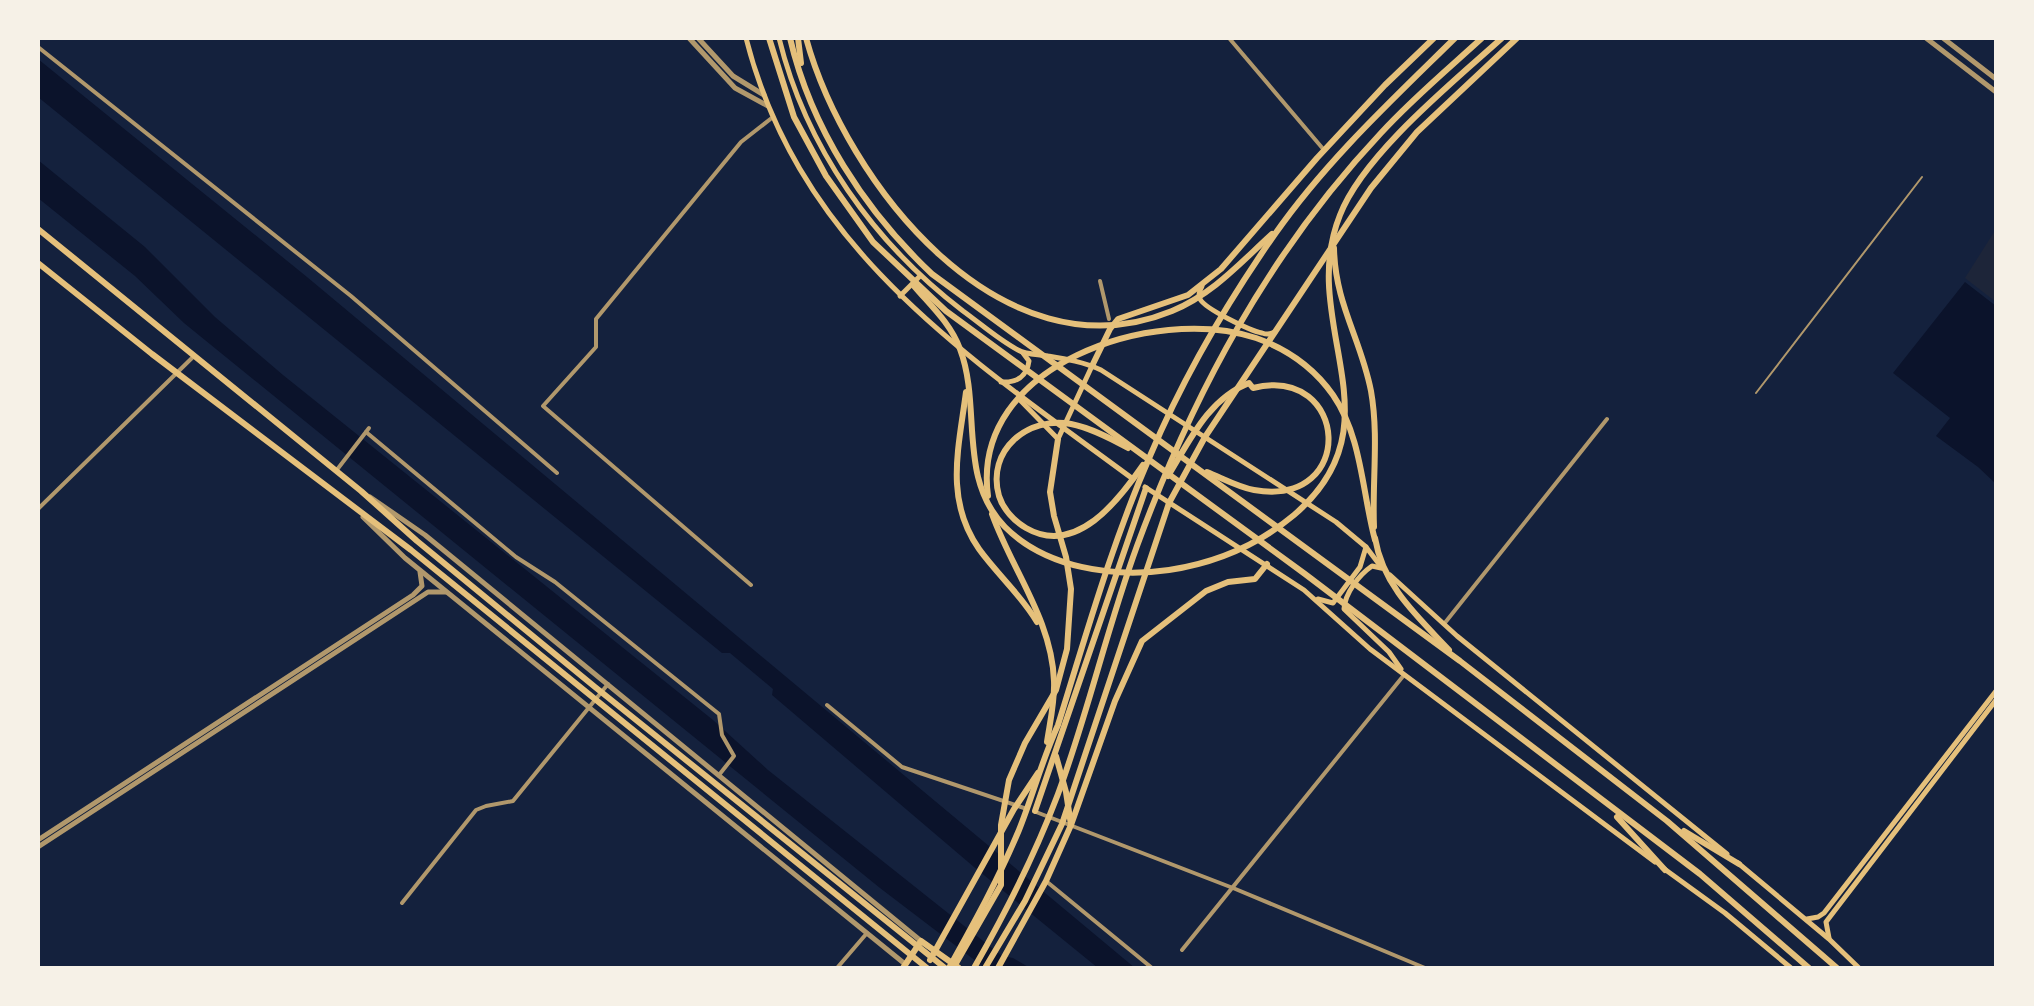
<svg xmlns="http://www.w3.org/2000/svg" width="2034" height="1006" font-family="'Varela Round',sans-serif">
<rect width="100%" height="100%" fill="#14213d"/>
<path fill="#1d2539" d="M1996,229V302L1965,278Z"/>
<g fill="#0b132b">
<path d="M38,59L307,277L1135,968H1098L974,867L772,695L773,689L730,653H722L38,97Z"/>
<path d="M38,160L145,247L215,317L283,375L713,720L768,770L1002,956L1013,958L1030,968H985L880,888L184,323L135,276L38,198Z"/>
<path d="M1965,282L1996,306V484L1978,467L1936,436L1950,418L1893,373Z"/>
</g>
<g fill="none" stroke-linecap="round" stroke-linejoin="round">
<path stroke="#b1986c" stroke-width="2" d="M1756,393L1922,177"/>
<g stroke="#b1986c" stroke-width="4">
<path d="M1229,38L1324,150"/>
<path d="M38,47L351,296L557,473"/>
<path d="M1100,281L1109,319"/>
<path d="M366,432L516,557L555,582L719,714L722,735L734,756L719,775"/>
<path d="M336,471L369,428"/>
<path d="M38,509L194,356"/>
<path d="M751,585L543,406L596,347V319L741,142L773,117"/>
<path d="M1444,624L1607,419"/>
<path d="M827,705L902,767L1027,809"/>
<path d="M1036,812L1233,888L1425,968"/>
<path d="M1046,881L1152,968"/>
<path d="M402,903L476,810L486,806L513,801L608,684"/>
<path d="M1182,950L1404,675"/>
<path d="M837,968L867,933"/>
</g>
<g stroke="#b1986c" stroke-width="5">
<path d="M689,38L735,88L768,106"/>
<path d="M698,38L733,76L764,95"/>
<path d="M1926,38L1996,92"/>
<path d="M1943,38L1996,79"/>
<path d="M370,497L425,535L921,941"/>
<path d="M363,517L405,558L905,964"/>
<path d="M38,840L413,595L422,586L420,572"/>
<path d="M38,847L428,592H446"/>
</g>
<g stroke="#e5c07b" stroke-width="5">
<path d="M746,38C800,250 968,357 1133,479"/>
<path d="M779,38C806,148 874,243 963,311C981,324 999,340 1018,350C1027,355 1038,354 1048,356C1066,359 1084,362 1101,370L1336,522L1366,547L1382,568"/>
<path d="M1202,286C1200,291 1198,293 1200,299C1205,309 1251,331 1262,333C1268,335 1269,334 1275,332"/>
<path d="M900,296L920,276"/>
<path d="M1001,382C1016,383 1027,377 1029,361L1023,353"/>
<path d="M1019,399L1058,439L1092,366"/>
<path d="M1145,487L1304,590L1370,649L1655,862"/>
<path d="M1381,568L1372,566C1359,575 1345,593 1344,609L1389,652L1401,669"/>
<path d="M1390,575L1457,636L1727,854"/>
<path d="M1318,599L1333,603L1360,567L1366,547"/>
<path d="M1738,863L1829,939L1859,968"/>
<path d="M1663,868L1725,913L1791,968"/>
<path d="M1807,919L1818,917L1824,913L1996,691"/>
<path d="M1829,938L1826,922L1829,918L1996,700"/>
</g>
<g stroke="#e5c07b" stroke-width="6">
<path d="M38,229L361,491L417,541L595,687L945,968"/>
<path d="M38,263L152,354L411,550L927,968"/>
<path d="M1092,366L1110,329L1118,319L1188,295L1221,269L1317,158L1385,85L1434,38"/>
<path d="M1169,503L1205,437L1371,188L1417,132L1517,38"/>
<path d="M1035,811L1146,488"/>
<path d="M1071,825L1115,701L1142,641L1206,591L1228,582L1255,579L1267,564"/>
<path d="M930,960L1014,809L1038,773"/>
<path d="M955,965L1001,885V825L1009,780L1025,743L1056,690L1067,649L1071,589L1066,557L1054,516L1050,492L1058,439"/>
<path d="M903,968L921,941L959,968"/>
<path d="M998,968L1046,881L1071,825L1066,792L1056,756"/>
</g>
<g stroke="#e5c07b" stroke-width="6">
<path d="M769,38L794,117L826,176L873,242L946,311L1305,574L1700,874L1809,968"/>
<path d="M790,38C811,128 865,211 932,274L1460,661L1667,821L1837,968"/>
<path d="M798,38L801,63"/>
<path d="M806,38C846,183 1001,381 1172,311C1213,294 1240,263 1272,234"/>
<path d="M1334,248C1335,304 1361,339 1371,391C1379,436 1372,482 1374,527"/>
<path d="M914,286C931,306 951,324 960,349C982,407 957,478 1005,527C1046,568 1113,578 1169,570C1215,563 1258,545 1294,515C1403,422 1296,324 1340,215C1363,155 1453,82 1502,38"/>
<path d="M966,392C959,447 944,499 979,549C997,574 1021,595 1037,622"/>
<path d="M1128,448C1110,438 1091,428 1071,424C1028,416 986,450 999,496C1003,509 1014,521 1026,528C1076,557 1119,500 1143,465"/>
<path d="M1168,476C1189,442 1208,399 1249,383L1253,388C1349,364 1358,508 1254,490C1238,487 1222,478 1207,472"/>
<path d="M988,496C970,365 1154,304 1256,338C1287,349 1314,368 1333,395C1362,437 1362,492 1375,540"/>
<path d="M992,514C1012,570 1052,620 1054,681C1055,701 1050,722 1047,742"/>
<path d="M1375,538C1383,586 1417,616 1449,650"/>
<path d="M1617,817L1665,870"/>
<path d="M1684,831L1739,864"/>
<path d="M949,968C974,923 999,878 1019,830C1033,795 1042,760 1058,725C1086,635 1112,543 1150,456C1183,378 1226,304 1275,234C1326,161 1392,100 1455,38"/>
<path d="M974,968C1006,912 1035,855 1058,794C1088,713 1107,628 1137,546C1193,394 1269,252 1381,133C1412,99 1448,69 1482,38"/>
<path d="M985,968L1025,901L1062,824L1169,503"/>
</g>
</g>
<rect width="2034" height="1006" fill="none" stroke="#f6f1e7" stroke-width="80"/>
</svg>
